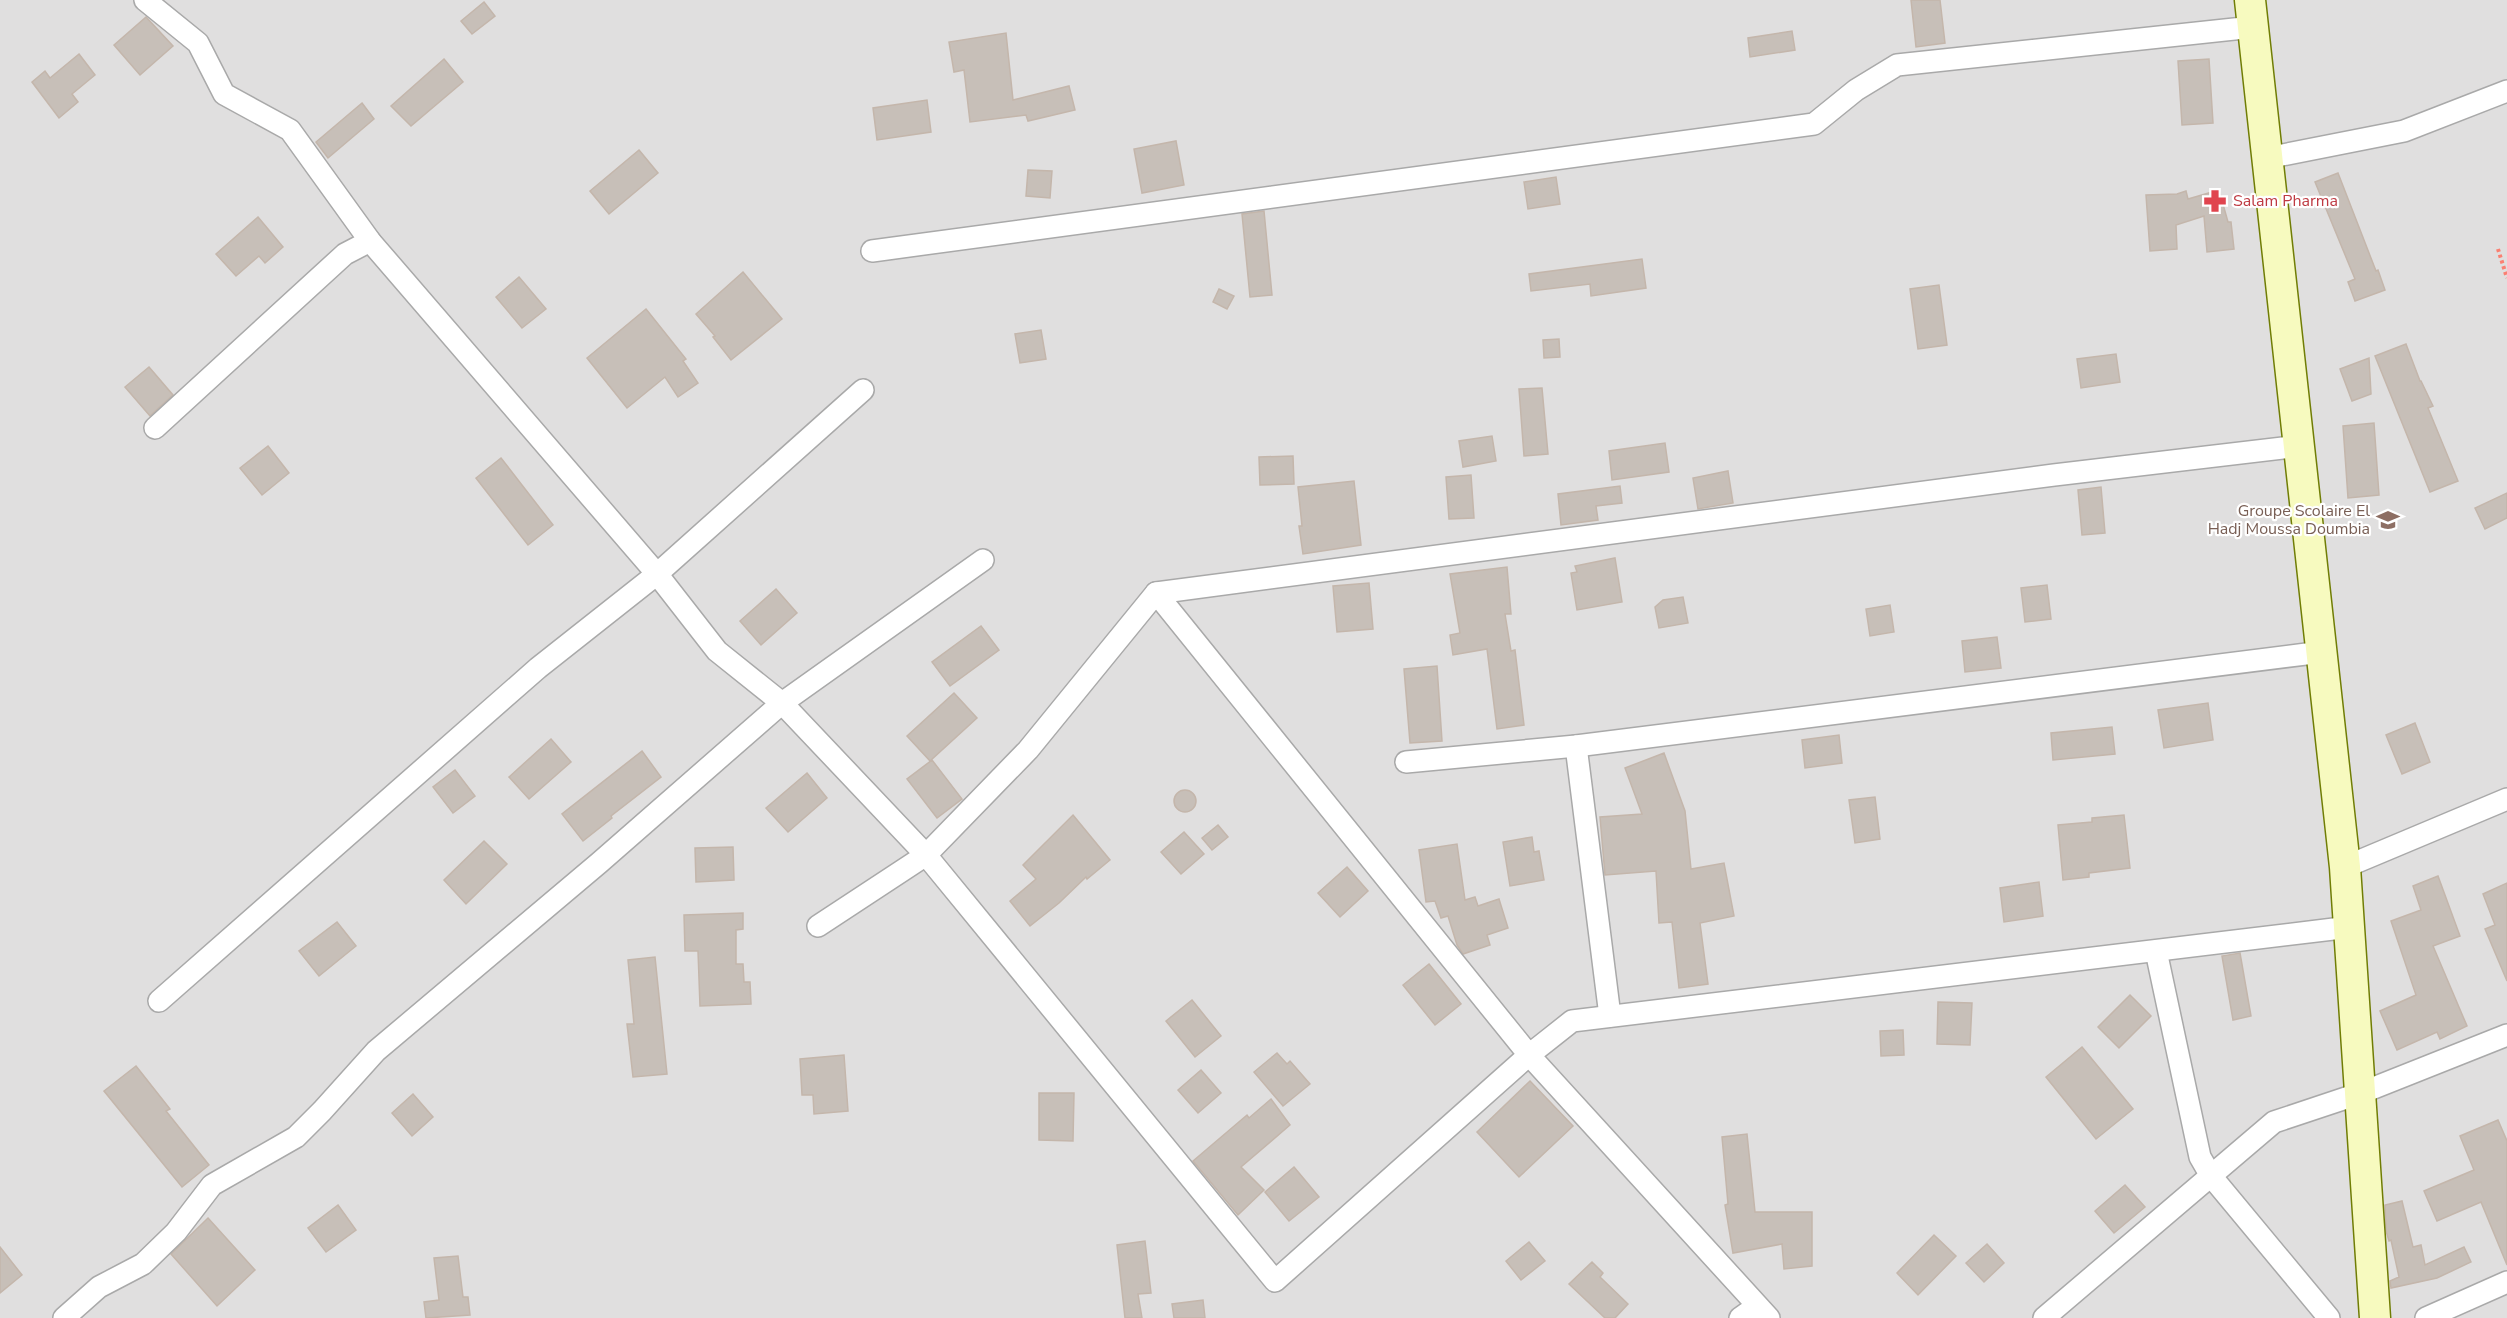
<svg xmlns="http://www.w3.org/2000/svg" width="2507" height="1318" font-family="'Nunito Sans',sans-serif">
<rect width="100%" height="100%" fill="#f2efe9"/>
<rect fill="#e0dfdf" x="0" y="0" width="2507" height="1318"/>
<g fill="#c7bfb8" stroke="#c4b6ab" stroke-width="1.5">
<path d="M1911,0H1940L1945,43L1916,47Z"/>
<path d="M484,2L495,16L472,34L461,21Z"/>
<path d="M146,17L173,46L140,75L114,45Z"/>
<path d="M1792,31L1795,50L1750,57L1748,38Z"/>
<path d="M1006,33L1013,100L1069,86L1075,110L1028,121L1026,115L970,122L964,70L954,72L949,42Z"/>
<path d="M79,54L95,75L72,94L78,102L59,118L32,82L45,71L50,78Z"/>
<path d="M444,59L463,82L411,126L391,106Z"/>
<path d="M2209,59L2213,123L2182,125L2178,61Z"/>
<path d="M927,100L931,132L877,140L873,108Z"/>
<path d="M362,103L374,119L328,158L316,142Z"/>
<path d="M1176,141L1184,185L1142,193L1134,149Z"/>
<path d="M639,150L658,173L609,214L590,191Z"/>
<path d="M1028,170L1052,171L1050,198L1026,196Z"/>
<path d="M2338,173L2376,271L2378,270L2385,290L2355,301L2348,282L2355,279L2315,182Z"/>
<path d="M1556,177L1560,204L1528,209L1524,182Z"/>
<path d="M2219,190L2228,222H2231L2234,249L2207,252L2204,216L2176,225L2177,249L2150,251L2146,195L2177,194L2186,191L2188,199Z"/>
<path d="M1264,211L1272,295L1250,297L1242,214Z"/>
<path d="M258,217L283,247L265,263L259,256L236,276L216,254Z"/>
<path d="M1642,259L1646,288L1591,296L1590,284L1531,291L1529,274Z"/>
<path d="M743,272L782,319L731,360L713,337L715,336L696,314Z"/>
<path d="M519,277L546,309L522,328L496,297Z"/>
<path d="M1939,285L1947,345L1918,349L1910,289Z"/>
<path d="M1219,289L1234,296L1227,309L1213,302Z"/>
<path d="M646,309L686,359L683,361L698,383L678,397L665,377L627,408L587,358Z"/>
<path d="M1041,330L1046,359L1020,363L1015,334Z"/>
<path d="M1559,339L1560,357L1544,358L1543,340Z"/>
<path d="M2406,344L2420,381H2421L2433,406L2428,408L2458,481L2430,492L2375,356Z"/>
<path d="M2116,354L2120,382L2081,388L2077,359Z"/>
<path d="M2369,358L2371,394L2352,401L2340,369Z"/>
<path d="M149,367L173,395L150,416L125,387Z"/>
<path d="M1542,388L1548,454L1524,456L1519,389Z"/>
<path d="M2374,423L2379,495L2348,498L2343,426Z"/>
<path d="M1492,436L1496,461L1463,467L1459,441Z"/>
<path d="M1665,443L1669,472L1612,480L1609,451Z"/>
<path d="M268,446L289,473L262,495L240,468Z"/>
<path d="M1293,456L1294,484L1260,485L1259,457Z"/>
<path d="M501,458L553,525L528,545L476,478Z"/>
<path d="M1728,471L1733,503L1698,509L1693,478Z"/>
<path d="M1471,475L1474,518L1449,519L1446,477Z"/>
<path d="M1354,481L1361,545L1303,554L1299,526H1302L1298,487Z"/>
<path d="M1620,486L1622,503L1596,506L1598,520L1561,525L1558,494Z"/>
<path d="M2101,487L2105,533L2082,535L2078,490Z"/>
<path d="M2507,493V518L2485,529L2475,508Z"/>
<path d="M1615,558L1622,602L1577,610L1571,573L1577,572L1575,566Z"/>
<path d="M1507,567L1511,614H1505L1511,651L1515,650L1524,725L1497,729L1487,649L1453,655L1450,635L1460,633L1450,574Z"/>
<path d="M1369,583L1373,629L1337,632L1333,586Z"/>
<path d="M2047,585L2051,619L2025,622L2021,588Z"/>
<path d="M776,589L797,613L761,645L740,621Z"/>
<path d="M1683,597L1688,623L1659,628L1655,607L1663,600Z"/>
<path d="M1890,605L1894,632L1870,636L1866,609Z"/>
<path d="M981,626L999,650L950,686L932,662Z"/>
<path d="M1997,637L2001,668L1965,672L1962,641Z"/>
<path d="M1437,666L1442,741L1410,743L1404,669Z"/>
<path d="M954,693L977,718L930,761L907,736Z"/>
<path d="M2208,703L2213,740L2164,748L2158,710Z"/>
<path d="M2415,723L2430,762L2402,774L2386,735Z"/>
<path d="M2112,727L2115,754L2053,760L2051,733Z"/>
<path d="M1839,735L1842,763L1805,768L1802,740Z"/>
<path d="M551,739L571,762L529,799L509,777Z"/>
<path d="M642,751L661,777L611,816L612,818L583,841L562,814Z"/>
<path d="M1664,753L1685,811L1691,869L1724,863L1734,916L1700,923L1708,984L1679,988L1672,922L1659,923L1656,871L1605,875L1600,817L1642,814L1625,768Z"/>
<path d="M932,760L962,799L937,818L907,779Z"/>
<path d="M455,770L475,796L453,813L433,787Z"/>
<path d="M807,773L827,798L788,832L766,808Z"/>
<circle cx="1185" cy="801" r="11"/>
<path d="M1875,797L1880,839L1855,843L1849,800Z"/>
<path d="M1073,815L1110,860L1087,879L1086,877L1059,903L1030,926L1010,901L1036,879L1023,865Z"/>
<path d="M2124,815L2130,868L2089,873V877L2063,880L2058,825L2092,822V818Z"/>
<path d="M1218,825L1228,837L1212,850L1202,838Z"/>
<path d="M1184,832L1204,854L1181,874L1161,852Z"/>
<path d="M1532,837L1534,852L1539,851L1544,880L1510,886L1503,842Z"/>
<path d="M484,841L507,864L466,904L444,880Z"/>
<path d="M1457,844L1465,900L1475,897L1478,906L1499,899L1508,928L1487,935L1490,945L1463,954L1457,945L1448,916L1441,918L1435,901L1426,902L1419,850Z"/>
<path d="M733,847L734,880L696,882L695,848Z"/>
<path d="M1347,867L1368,891L1340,917L1318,893Z"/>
<path d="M2438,876L2460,936L2433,946L2467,1026L2440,1039L2437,1032L2397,1050L2380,1011L2416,995L2391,921L2421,910L2413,886Z"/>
<path d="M2039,882L2043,916L2004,922L2000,888Z"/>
<path d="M2507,883V981L2485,929L2495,925L2483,894Z"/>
<path d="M743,913V929L736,930V964H743L744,982H750L751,1004L700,1006L698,951H685L684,915Z"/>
<path d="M337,922L356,946L319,976L299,951Z"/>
<path d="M2240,953L2251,1016L2233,1020L2222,956Z"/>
<path d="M655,957L667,1074L633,1077L627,1024H634L628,960Z"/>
<path d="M1429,964L1461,1004L1435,1025L1403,985Z"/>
<path d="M2130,995L2151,1016L2119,1048L2098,1027Z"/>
<path d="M1192,1000L1221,1036L1195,1057L1166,1021Z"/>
<path d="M1938,1002L1972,1003L1970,1045L1937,1044Z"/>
<path d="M1903,1030L1904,1055L1881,1056L1880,1031Z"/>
<path d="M2082,1047L2133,1109L2096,1139L2046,1077Z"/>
<path d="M1277,1053L1287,1064L1290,1061L1310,1084L1283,1106L1254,1072Z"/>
<path d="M844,1055L848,1111L814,1114L813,1095H802L800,1059Z"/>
<path d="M136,1066L170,1109L166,1111L209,1165L182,1187L104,1091Z"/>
<path d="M1201,1070L1221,1093L1198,1113L1178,1090Z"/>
<path d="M1530,1081L1573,1126L1519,1177L1477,1132Z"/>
<path d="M1039,1093H1074L1073,1141L1039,1140Z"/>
<path d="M413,1094L433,1117L412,1136L392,1113Z"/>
<path d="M1271,1099L1290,1125L1241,1167L1264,1190L1238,1215L1193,1161L1247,1115L1249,1118Z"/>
<path d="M2498,1120L2507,1141V1265L2481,1202L2437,1221L2424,1191L2474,1170L2460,1136Z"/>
<path d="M1747,1134L1755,1212H1812V1266L1784,1269L1782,1244L1733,1253L1725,1205L1728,1204L1722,1137Z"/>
<path d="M1294,1167L1319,1197L1289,1221L1265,1192Z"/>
<path d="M2125,1185L2145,1207L2114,1233L2095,1211Z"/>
<path d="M2402,1201L2413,1247L2421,1245L2425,1265L2464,1247L2471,1262L2437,1278L2391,1288L2390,1281L2399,1277L2391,1240L2389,1241L2386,1231L2385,1205Z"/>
<path d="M338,1205L356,1230L326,1252L308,1228Z"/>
<path d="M208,1218L255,1270L217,1306L171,1254Z"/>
<path d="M1934,1235L1956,1256L1918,1295L1897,1273Z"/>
<path d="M1145,1241L1151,1293L1138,1294L1142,1318H1125L1117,1245Z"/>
<path d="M1529,1242L1545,1261L1521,1280L1506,1261Z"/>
<path d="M1987,1244L2004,1263L1984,1282L1966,1263Z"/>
<path d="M0,1247L22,1275L0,1293Z"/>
<path d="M458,1256L463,1297H468L470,1315L426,1318L424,1302L439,1300L434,1258Z"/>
<path d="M1592,1262L1603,1273L1600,1277L1628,1304L1615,1318H1605L1569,1284Z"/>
<path d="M1203,1300L1205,1318H1174L1172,1304Z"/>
</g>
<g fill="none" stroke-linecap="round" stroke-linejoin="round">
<g stroke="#a9a9a9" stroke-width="24">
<g id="street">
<path d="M145,0L198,43L224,94L290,130L370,241L657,574L717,651L782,703L983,560"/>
<path d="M2267,158L2404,131L2507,91"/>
<path d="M872,251L1814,124L1856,90L1897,65L2253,27"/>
<path d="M155,428L345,254L370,241"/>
<path d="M1156,593L2054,475L2299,446"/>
<path d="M1576,746L1610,1016"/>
<path d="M1406,762L1576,746L2322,652"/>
<path d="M2345,867L2507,799"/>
<path d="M2156,951L2200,1157L2211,1176L2329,1318"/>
<path d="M159,1001L538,668L657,574L863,390"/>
<path d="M64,1318L99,1287L143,1264L176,1232L212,1185L296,1137L322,1111L376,1051L599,863L782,703L926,855L818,926"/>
<path d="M1740,1318L1757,1306"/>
<path d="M1769,1318L1529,1055L1156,593L1028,750L926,855L1275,1281L1529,1055L1572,1021L2350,927"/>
<path d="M2044,1318L2274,1122L2361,1093L2507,1035"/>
<path d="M2426,1318L2507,1282"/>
</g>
</g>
<g stroke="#707d05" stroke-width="33">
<path id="secondary" d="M2250,0L2345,867L2375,1318"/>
</g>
<path stroke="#fa8072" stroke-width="4" stroke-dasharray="3 3" stroke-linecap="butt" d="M2498,249L2507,278"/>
<use href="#street" stroke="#fff" stroke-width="21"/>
<use href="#secondary" stroke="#f7fabf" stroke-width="30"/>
</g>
<defs>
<g id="pharmacy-bare" transform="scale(1.8)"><path d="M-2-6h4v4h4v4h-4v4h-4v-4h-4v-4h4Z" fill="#e0444e" stroke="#fff" stroke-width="2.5" paint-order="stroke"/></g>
<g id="school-bare" transform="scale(1.8)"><path d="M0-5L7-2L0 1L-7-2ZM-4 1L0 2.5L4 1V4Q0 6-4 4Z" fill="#8d6e63" stroke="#fff" stroke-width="2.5" paint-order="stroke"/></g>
</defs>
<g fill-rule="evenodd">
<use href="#pharmacy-bare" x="2215" y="201"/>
<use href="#school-bare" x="2388" y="520"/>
</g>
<g text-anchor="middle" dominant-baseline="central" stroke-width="4.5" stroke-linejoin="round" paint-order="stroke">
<g font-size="16" fill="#be3a42" stroke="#fff" text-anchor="start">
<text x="2233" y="201">Salam Pharma</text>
</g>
<g font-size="16" fill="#785e54" stroke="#fff" text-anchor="end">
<text x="2370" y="511">Groupe Scolaire El<tspan x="2370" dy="18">Hadj Moussa Doumbia</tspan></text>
</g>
</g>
</svg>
